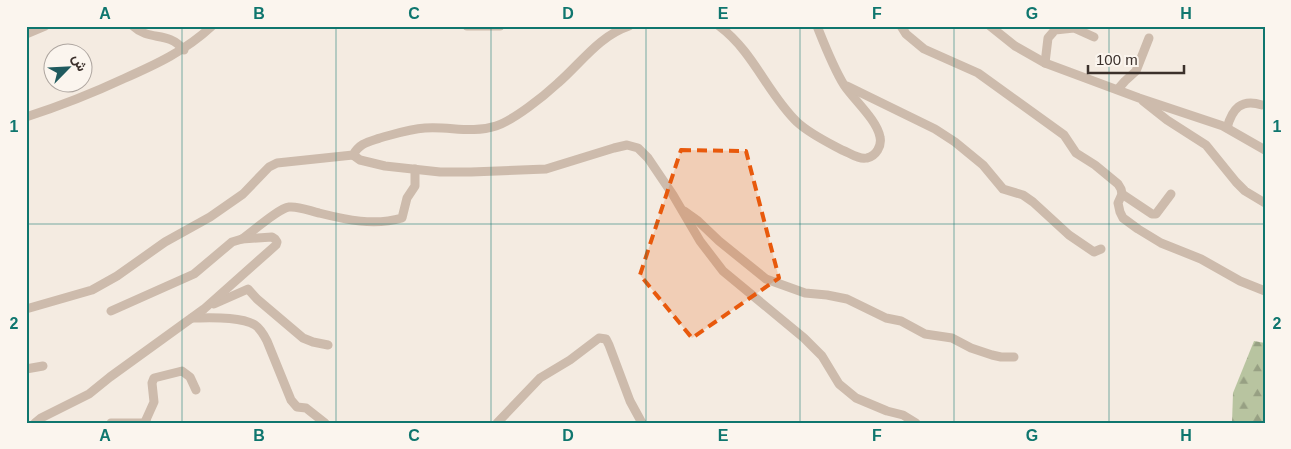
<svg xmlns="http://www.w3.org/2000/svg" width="1291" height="449" font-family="Arial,Vazirmatn,sans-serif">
<defs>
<pattern id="forest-firs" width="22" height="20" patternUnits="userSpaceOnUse" patternTransform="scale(1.25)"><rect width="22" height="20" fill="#b8c4a0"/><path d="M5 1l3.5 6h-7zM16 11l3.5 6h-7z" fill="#97a083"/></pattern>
</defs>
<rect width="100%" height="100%" fill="#f4ebe1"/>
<path fill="url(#forest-firs)" d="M1254,341L1265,343V423H1232L1233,393Z"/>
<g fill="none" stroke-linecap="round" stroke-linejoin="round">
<g stroke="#cdbbac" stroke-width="9">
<path d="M133,26C150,42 167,30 184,50"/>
<path d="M467,26H500"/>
<path d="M719,26C754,52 767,93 797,122C810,134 827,142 842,150C850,153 859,160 867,158C876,156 882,146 880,137C877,120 854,100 844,85C833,67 825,46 817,26"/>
<path d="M901,26L906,34L924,49L978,73L1064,135L1076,153L1095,165L1118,184L1121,189L1122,194L1118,203L1120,212L1123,218L1138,229L1161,243L1201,259L1240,281L1265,291"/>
<path d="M990,26L1015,46L1045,63L1139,98L1223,126L1265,150"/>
<path d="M26,34L45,26"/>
<path d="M1045,63L1048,38L1055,30L1074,28L1094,37"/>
<path d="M847,86L935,129L955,142L983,165L1003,189L1023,195L1033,202L1069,235L1094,252L1101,249"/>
<path d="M1118,89L1125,81L1136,71L1149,38"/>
<path d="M1143,101L1167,120L1206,145L1236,182L1245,191L1265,203"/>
<path d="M26,117C60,106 91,94 123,79C157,64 185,51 212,26"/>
<path d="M1227,128C1232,109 1241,98 1262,105"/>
<path d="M353,155L360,160L385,166L440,172H471L546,169L614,148L627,145L638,148L648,158L673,195L700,241L723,271L804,338L822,356L839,384L856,398L887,411L903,415L916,423"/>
<path d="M1122,194L1152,214H1156L1171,194"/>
<path d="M684,211L698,221L719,241L766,279L805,293L827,295L847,299L886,318L901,321L925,334L952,338L971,348L992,355L1001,357H1014"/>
<path d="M242,239C252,232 279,208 289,207C299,206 310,211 319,213C347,220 374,226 402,218L407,198L415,186V169"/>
<path d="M214,304L248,289L257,299L303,338L313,342L328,345"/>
<path d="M26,309L92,290L117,276L165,242L210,217L243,194L269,167L277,163L353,155C360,143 368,142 380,138C395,134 409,129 425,128C450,126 471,134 496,126C514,120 544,96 558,83C581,63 599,36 629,26"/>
<path d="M192,318C209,318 241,316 255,325C261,329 264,335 267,341L291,400L297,407L306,408L325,423"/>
<path d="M26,369L43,366"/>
<path d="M145,422L154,402L152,383L154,378L182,371L190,377L196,390"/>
<path d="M35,423L41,418L89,394L110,377L204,309L276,245L277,242L275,239L272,237L242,239L232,242L194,274L111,311"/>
<path d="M111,423H147"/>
<path d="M497,423L540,378L570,360L599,338L606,339L609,345L630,401L642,423"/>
</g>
</g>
<path fill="#e8590c" fill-opacity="0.2" stroke="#e8590c" stroke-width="4" stroke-dasharray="10 6" stroke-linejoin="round" d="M681,150L746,151L779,278L692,338L640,275Z"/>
<path fill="none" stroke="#0f766e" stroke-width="1" stroke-opacity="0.55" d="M182,26V423M336,26V423M491,26V423M646,26V423M800,26V423M954,26V423M1109,26V423M26,224H1265"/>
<rect width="1291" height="449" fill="none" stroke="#fbf5ee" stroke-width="55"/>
<g transform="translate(68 68) rotate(66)"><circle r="24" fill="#fbf5ee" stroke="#aea6a0"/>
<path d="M0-4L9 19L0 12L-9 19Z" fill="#1f5a5e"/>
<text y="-8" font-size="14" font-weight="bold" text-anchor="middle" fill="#3b302b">ش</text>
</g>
<path d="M1088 65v8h96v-8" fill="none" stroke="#3b302b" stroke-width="2.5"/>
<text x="1096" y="65" font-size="15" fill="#3b302b" stroke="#fbf5ee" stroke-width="4" paint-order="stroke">100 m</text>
<rect x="28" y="28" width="1236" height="394" fill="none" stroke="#0f766e" stroke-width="2"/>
<g font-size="16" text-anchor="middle" font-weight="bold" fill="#0f766e">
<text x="105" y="19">A</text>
<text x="259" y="19">B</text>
<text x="414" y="19">C</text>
<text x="568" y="19">D</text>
<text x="723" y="19">E</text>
<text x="877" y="19">F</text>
<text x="1032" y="19">G</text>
<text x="1186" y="19">H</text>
<text x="14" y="132">1</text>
<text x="1277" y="132">1</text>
<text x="14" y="329">2</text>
<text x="1277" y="329">2</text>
<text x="105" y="441">A</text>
<text x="259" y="441">B</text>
<text x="414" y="441">C</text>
<text x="568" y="441">D</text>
<text x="723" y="441">E</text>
<text x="877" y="441">F</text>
<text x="1032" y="441">G</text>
<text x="1186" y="441">H</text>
</g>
</svg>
